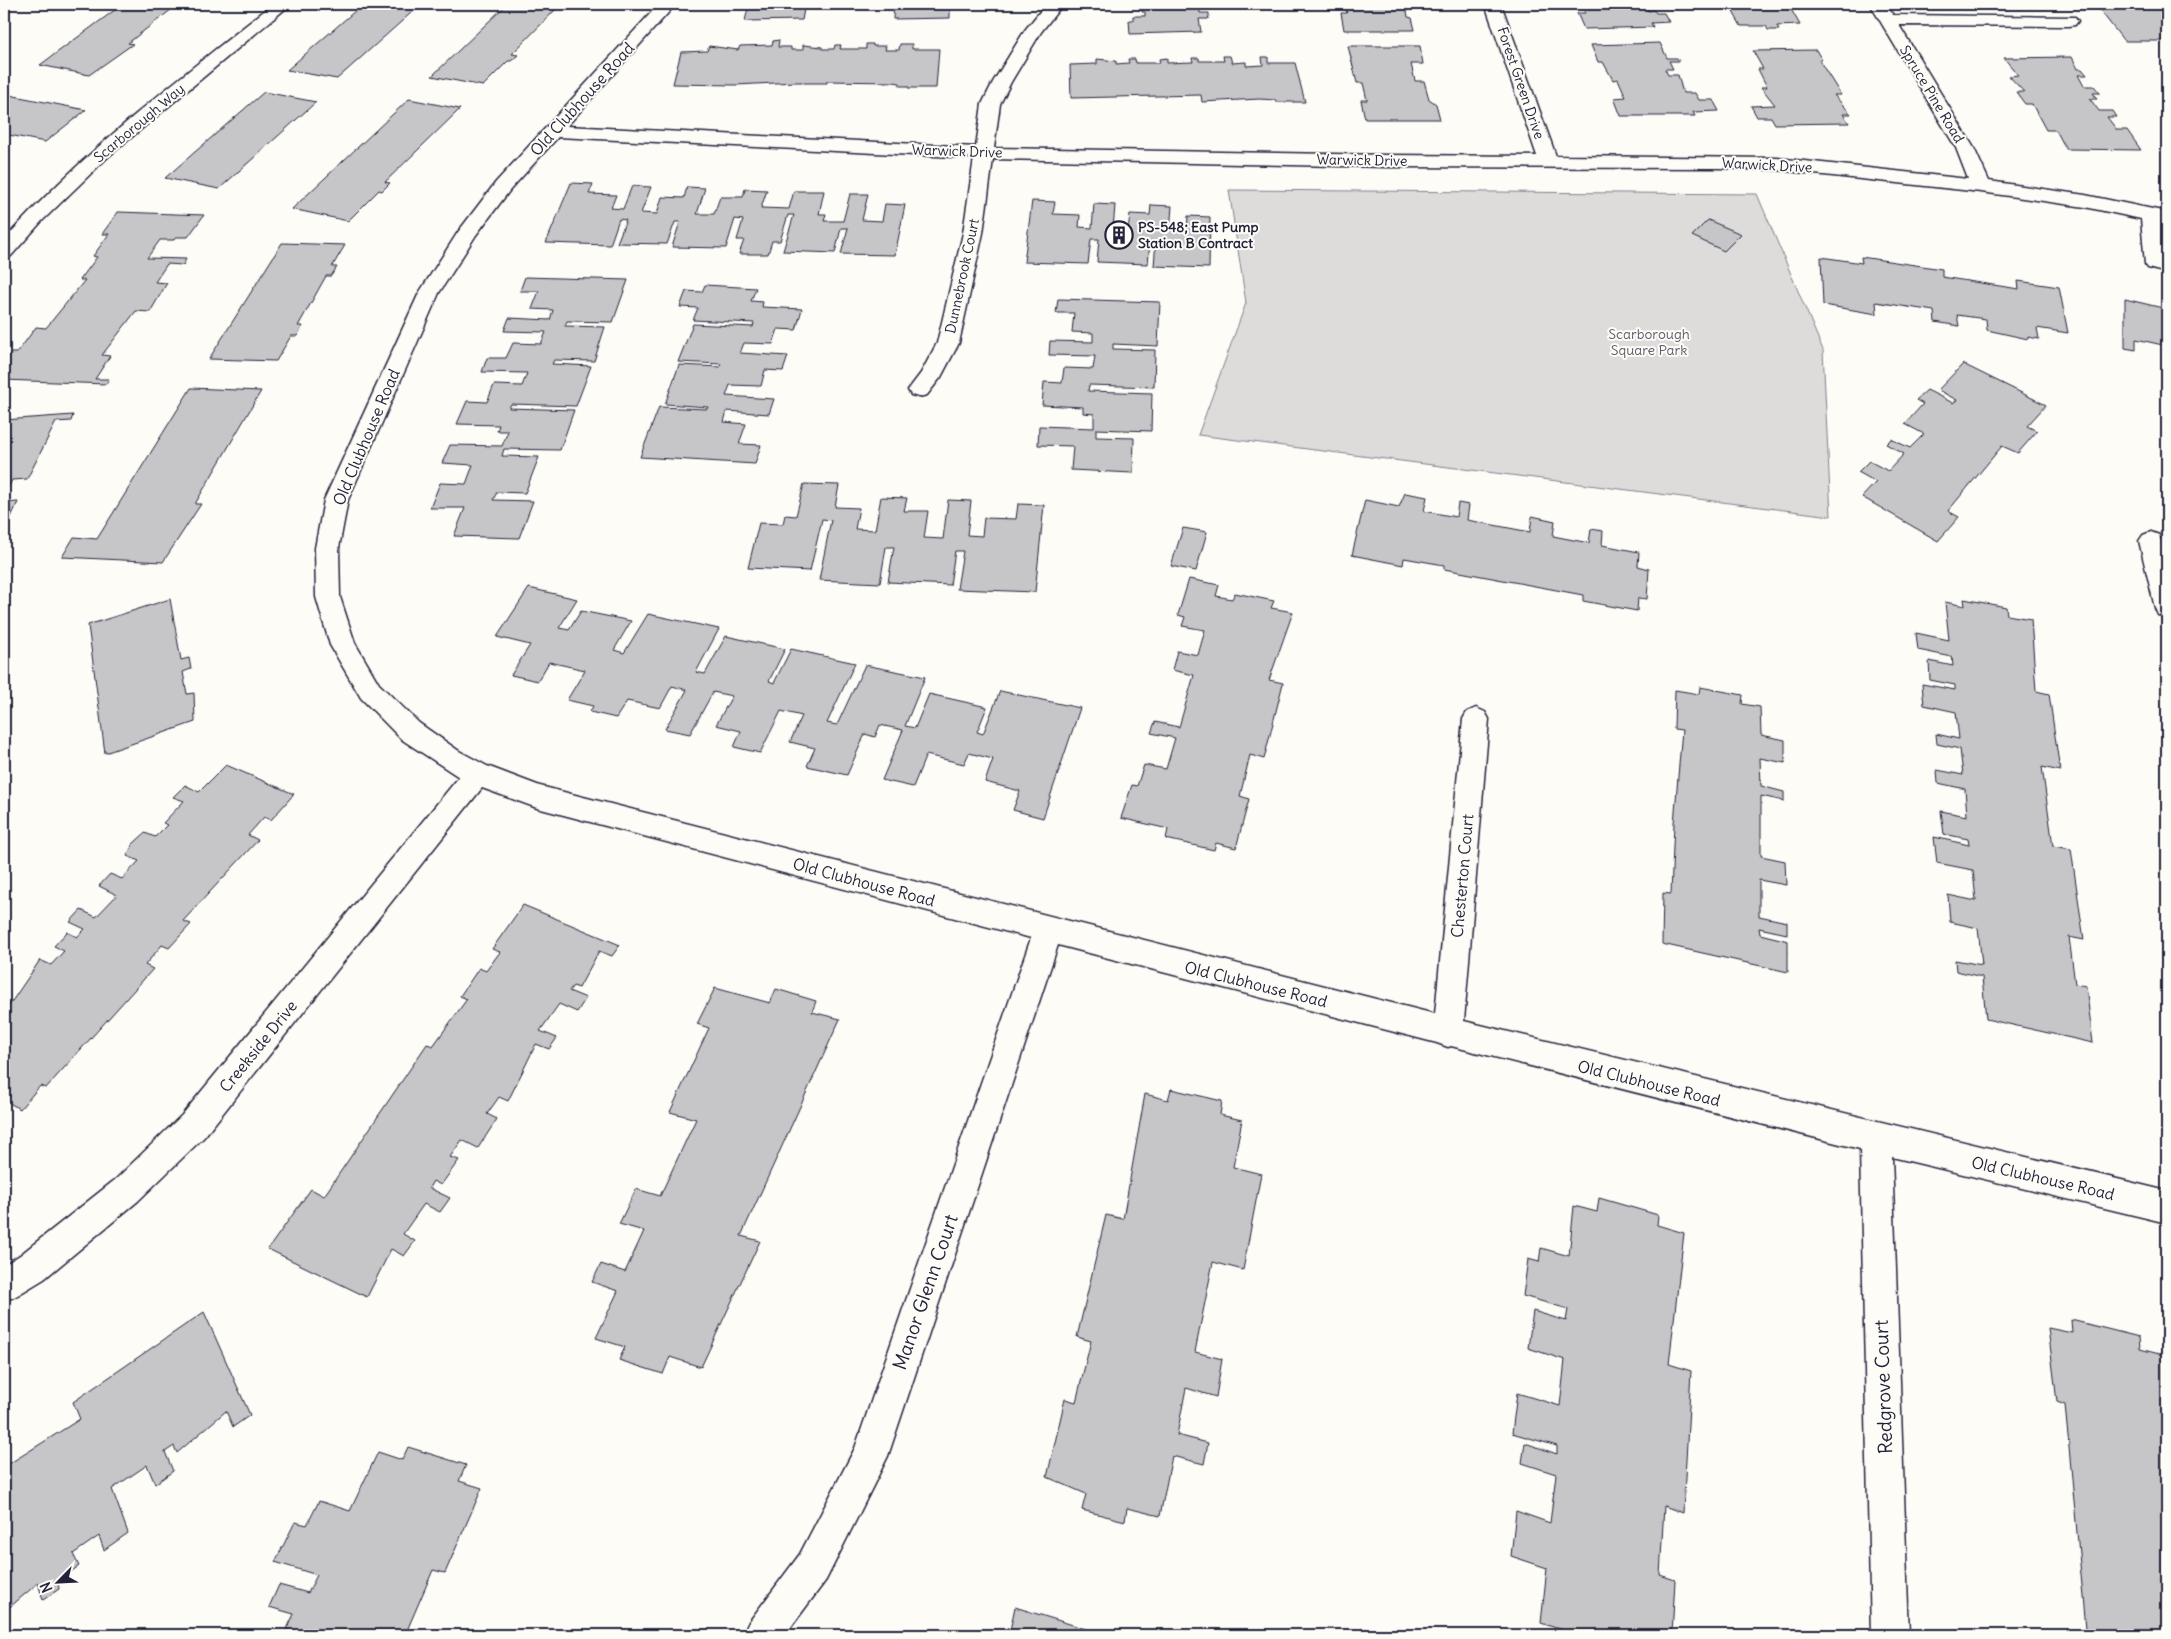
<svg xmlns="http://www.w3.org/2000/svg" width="2171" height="1639" font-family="Delius,sans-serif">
<rect width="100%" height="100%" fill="#fdfcf7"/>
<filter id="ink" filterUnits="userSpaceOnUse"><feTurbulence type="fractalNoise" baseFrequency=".02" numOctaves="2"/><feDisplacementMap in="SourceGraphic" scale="10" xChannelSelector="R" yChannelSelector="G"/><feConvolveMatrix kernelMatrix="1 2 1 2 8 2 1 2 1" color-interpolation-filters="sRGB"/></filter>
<g filter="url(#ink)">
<path fill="#dddcdb" stroke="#807f8b" d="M1229,190L1757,194L1823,350L1831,516L1198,435L1246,303Z"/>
<g fill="#c6c6c8" stroke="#22223b">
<path d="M123,4H184L180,6H176L128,43L133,44L89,75L40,65Z"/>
<path d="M363,4H421L337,79L287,70Z"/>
<path d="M507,4H539L558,7L512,54L518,55L511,61H508L483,86L432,76Z"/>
<path d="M749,4H816H805L802,20L745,21Z"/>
<path d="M894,4H950V18L893,19Z"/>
<path d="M1141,4H1204L1205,6H1199L1200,13H1209V16L1208,19H1199L1201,32L1130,34L1129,20H1133V16H1145V12H1142Z"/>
<path d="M1344,4H1406L1408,17L1412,18L1415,30H1344L1341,13H1347Z"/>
<path d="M1580,4H1635L1637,7H1647L1648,11L1654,10L1656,13H1664L1669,22L1651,23L1653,27L1584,29L1577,13H1585Z"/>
<path d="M1723,4H1788L1800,25L1777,26L1779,30H1768L1766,26H1741L1732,10H1727Z"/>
<path d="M2095,4H2166L2167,41H2124Z"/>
<path d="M779,40L778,47H791V50H803V45L822,47V49H834L835,45H841L840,49H866V44H873V46H886L885,50H899L900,44H912V49H939L936,88H908V86H900V83L893,82L827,81V83H803V82H795L736,85L673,84L681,52L707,51L709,46L738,50L740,46L772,45L773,41Z"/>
<path d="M1660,43L1667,58H1677L1679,61H1669L1673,69H1665L1668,75H1678L1683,93H1695L1699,100H1713L1719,111L1693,112L1695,116H1621L1614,98L1626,97L1618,79L1613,80L1603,62H1598L1591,45Z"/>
<path d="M1348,46H1420L1423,64H1411L1415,81H1424L1429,99L1436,104L1440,119H1365L1361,100H1367L1363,83H1357Z"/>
<path d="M1816,50L1822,60H1819L1841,95H1834L1851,114H1843L1849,123L1775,124L1771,117H1757L1751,106L1775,105L1761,87H1767L1758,69H1763L1753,51Z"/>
<path d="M1223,56H1230L1232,63L1246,62V66L1263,65L1262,57H1268V63H1295L1305,102H1276V100L1259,99L1202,102L1201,95L1071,98L1070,65L1097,64V59L1116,61V64L1129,63L1128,59H1135L1136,63H1160L1159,59L1167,58V63L1193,62L1192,58H1199V61H1224Z"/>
<path d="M2072,57L2078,69H2082L2087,75H2078L2084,86H2094L2100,93H2093L2097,99H2090L2099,111H2112L2116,117H2107L2117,130H2127L2141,150L2066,149L2056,130H2046L2032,104H2025L2016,92H2024L2009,76L2018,75L2004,58Z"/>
<path d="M264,92L316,102L219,189L165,178Z"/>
<path d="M4,94L86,110L45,142L4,134Z"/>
<path d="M409,99L460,109L385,182L390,183L382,191L379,190L348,221L292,209Z"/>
<path d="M571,183L593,184L589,194L616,195L611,208L623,209L632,186L651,187L641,213L657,214L662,197L684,198L687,187L705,188L697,214H714L720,197H743L745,189L767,190L761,208L789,209L794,191H824L819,214H826L824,221H843L850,194H868L862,220L882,221L885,204L905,205L895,255L841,254L848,228H841L835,253L783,251L794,215H788L780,241H772L768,254H739L744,240H737L743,220L735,219L726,248L672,247L680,222H675L667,244L617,243L626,220L619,219L610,245L546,243Z"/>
<path d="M1032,201L1055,202L1053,214L1080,215L1079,227L1092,228L1094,204L1115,205L1113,230L1128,231L1130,214L1150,215L1151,205L1172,206L1170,230L1187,231L1188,216L1210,217L1209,268L1154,266L1156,241H1150L1148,264L1097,262L1099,239H1091L1088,264L1024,262Z"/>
<path d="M118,212L204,215L188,237H176L174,240H160L147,258L186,259L183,265L167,264L155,282L167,283L150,312L136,311L102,355L110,356L95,379H109L106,384L4,380V363L11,353H17L36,327L46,328L85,280H80L97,257L93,256L109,234H102Z"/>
<path d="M1708,220L1741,234L1724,251L1692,236Z"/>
<path d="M282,243L345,245L332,267H337L331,276H326L298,326H303L297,336H291L276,361L209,359Z"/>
<path d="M1821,257L1862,263L1861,257L1942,269V277L2019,289L2018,281L2059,287L2068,333L2037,328L2039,339L2028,337V339L1987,330L1986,319L1957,315L1959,326L1935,322L1934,311L1876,302L1877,314L1823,305Z"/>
<path d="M525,277L628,280L613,322L567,321L565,326L605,327L594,361L554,360L552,364L591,366L576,406L511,404L509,408L574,410L560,450L504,449L502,456L539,457L525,493L497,492L493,500L533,501L519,538L454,536L465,508H430L440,483L466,484L473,465L442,463L450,445L502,446L508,431H497L499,425L457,424L467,401L487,402L494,385L522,386L527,373L482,372L487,358H506L513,343L541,344L546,332L504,331L509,318L550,320L553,310L532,309L539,291H520Z"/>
<path d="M705,285L756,288L751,301L763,302L762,307L802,309L796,330L778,329L773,344L744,343L740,353L788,356L783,371L765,370L761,386L730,385L726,396L774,399L769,414L727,411L724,422L746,424L739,444L761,445L755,464L640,457L659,407L707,409L708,407L665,404L679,365L720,367L721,364L678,362L693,324L753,327L754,323L693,320L698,308L680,307L686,291L702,292Z"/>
<path d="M1058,299L1160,302L1158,346L1113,344V349L1155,350L1154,387L1089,385L1088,391L1152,393L1151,431L1096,429V437L1134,438L1133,473L1071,470L1073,446L1038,445L1039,426L1094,428V414L1083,413V407L1042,405L1044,382L1062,383L1064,368L1093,369L1095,356L1049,355L1050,341L1093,342V333L1072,332L1074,313H1056Z"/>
<path d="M2125,299L2167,309V346L2136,339V350L2125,348Z"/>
<path d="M1963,364L2046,405L2027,426L2037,431L2018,453L2002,446L1948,511L1959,517L1938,541L1862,497L1876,482L1858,472L1869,461L1888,471L1904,454L1886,444L1891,439L1910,448L1924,434L1905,424L1923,404L1916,400L1927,390L1953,403L1957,400L1938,390Z"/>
<path d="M191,388L261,391L195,504H201L163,562L62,557L74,537L97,539Z"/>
<path d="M73,415L71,421L56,422L27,479L12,480L4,496V420Z"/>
<path d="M804,484L839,485L835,507L859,508L855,529L875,530L881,497L907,498L904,511H928L924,538L943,539L948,500L971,501L967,535L982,536L984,518L1016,519L1018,504L1044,505L1035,592L957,589L963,551H955L950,585L888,582L894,547H886L880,583L819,580L831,520L822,519L810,571L748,568L759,523L783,524L785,515L796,516Z"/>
<path d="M1405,493L1427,497L1424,511L1456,517L1458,503L1469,505L1467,520L1530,532L1532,516L1555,521L1553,536L1589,543L1591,529L1603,531L1602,545L1639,552L1638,566L1649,569L1647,599L1638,598L1637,611L1583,601V595L1444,569V565L1404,558L1403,565L1352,555L1365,500L1399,507Z"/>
<path d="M18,502L4,532V503Z"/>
<path d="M1183,528L1207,532L1196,571L1171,566Z"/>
<path d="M1189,579L1219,585L1216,596L1232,599L1235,593L1274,601L1271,608L1293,612L1269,680L1283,683L1264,759L1250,755L1240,796L1249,799L1236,848L1216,843L1214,850L1166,839L1168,829L1121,818L1132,785L1137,786L1144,765L1166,769L1175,738L1151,733L1155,722L1179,727L1194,675L1172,670L1177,651L1198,655L1205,630L1182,626L1185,617L1178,615Z"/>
<path d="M529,588L577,599L559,628L569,630L581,611L631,621L614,650L624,653L648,614L719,629L696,672L705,674L726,636L785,649L769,681L774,683L791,649L855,663L827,723L837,725L865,665L925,677L905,726L915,728L929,694L987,707L977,732L983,734L1000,691L1080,708L1043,818L1013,810L1020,791L985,782L993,759L969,753L964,764L926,755L913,787L882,780L903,730L880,725L875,737L865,734L847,775L807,766L815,748L790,742L802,716L781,711L760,753L734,747L741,731L716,725L732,696L713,692L690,734L665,729L687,690L672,686L660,708L627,701L616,718L590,712L593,706L567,700L585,670L549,662L538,681L511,675L530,645L497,637Z"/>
<path d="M170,599L181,660L189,658L191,669L183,672L187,694L194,693L195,722L105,753L88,625Z"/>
<path d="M1964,599L2006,607L2007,615L2031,619L2036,691L2049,694L2060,771L2042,767L2053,846L2071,849L2084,940L2069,937L2075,984L2086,986L2093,1043L1986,1019L1982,977L1956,971L1955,960L1982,965L1978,928L1950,922L1948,895L1976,901L1973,870L1937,863L1934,837L1969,845L1968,839L1944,834L1941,811L1967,816L1965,789L1938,783L1937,770L1963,775L1960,749L1937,744L1936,734L1959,739L1956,712L1924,705L1922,684L1955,690V685L1930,680L1929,661L1953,666L1952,657L1918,650L1916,633L1949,640L1945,602L1965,606Z"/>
<path d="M1700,687L1743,695L1742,704L1760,707L1761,735L1785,740V763L1760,758L1761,786L1784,792V801L1761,796V856L1785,861L1786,885L1759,880V916L1787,922V934L1759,928L1760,934L1788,941V972L1662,944L1663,893L1671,894L1674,823L1682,730L1674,729L1675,690L1699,694Z"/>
<path d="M226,765L294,794L271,820L264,817L248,835L258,840L183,921L191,924L169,948L162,945L145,965L153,969L46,1088L40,1086L20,1109L4,1100V1013L40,960L51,965L64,951L54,946L67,932L77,937L85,929L70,922L81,910L96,917L117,895L99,886L110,874L122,879L139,861L127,856L133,844L145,833L155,837L167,825L163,823L184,801L173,797L185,785L199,792Z"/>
<path d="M523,905L620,945L612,956L599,951L579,988L573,986L569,991L586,998L577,1012L559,1004L540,1031L557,1038L549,1049L536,1044L508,1101L499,1097L487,1114L497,1119L478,1148L462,1140L450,1157L459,1160L441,1185L433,1181L429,1188L450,1198L440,1212L424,1204L403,1234L415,1241L404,1256L391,1249L367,1297L268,1249L311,1189L324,1196L427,1044L433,1046L467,999L460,996L479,968L486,971L500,952L492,949Z"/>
<path d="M715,988L770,1003L776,989L816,1001L812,1012L840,1019L741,1236L760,1241L701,1367L670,1357L663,1374L619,1360L625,1347L596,1338L618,1291L592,1282L601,1264L625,1272L644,1231L619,1224L636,1189L660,1196L696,1119L670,1112L709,1028L697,1024Z"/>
<path d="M1171,1089L1222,1101L1220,1115L1242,1120L1233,1167L1261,1174L1243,1270L1213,1262L1195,1352L1222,1359L1216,1397L1186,1388L1177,1435L1208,1443L1204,1464L1172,1456L1160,1516L1127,1508L1125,1521L1082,1510L1086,1494L1047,1477L1065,1399L1076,1402L1091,1341L1077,1337L1106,1215L1123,1219L1145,1094L1168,1100Z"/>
<path d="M1599,1198L1658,1215L1657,1225L1684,1233L1669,1364L1691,1371L1683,1513L1664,1506L1660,1575L1675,1580L1672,1635H1577L1541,1623L1547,1568L1511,1556L1516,1511L1550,1523L1556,1474L1522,1463L1525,1443L1557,1454V1446L1512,1433L1517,1393L1560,1406L1565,1360L1528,1348L1533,1311L1566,1321L1568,1309L1523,1296L1528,1259L1539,1262L1541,1248L1569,1256L1574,1206L1597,1212Z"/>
<path d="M204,1312L250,1415L233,1427L226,1411L177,1453L174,1446L165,1452L173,1471L155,1484L147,1465L112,1489L128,1533L104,1550L99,1536L73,1554L79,1566L58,1581L59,1589L43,1600L38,1583L4,1612V1467L80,1419L73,1402Z"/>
<path d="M2071,1320L2139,1337L2140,1349L2167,1356V1635H2099V1631L2086,1628L2065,1405L2057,1402L2048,1328L2072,1333Z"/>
<path d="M408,1447L466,1465L459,1481L482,1488L445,1573L433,1570L405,1635H284L294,1614L269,1607L279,1585L308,1593L317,1575L275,1562L295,1522L307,1525L319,1501L350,1511L378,1452L402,1460Z"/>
<path d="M1015,1607L1105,1635H1009Z"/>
</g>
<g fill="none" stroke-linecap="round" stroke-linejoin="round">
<g stroke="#22223b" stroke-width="3">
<g id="minor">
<path d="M273,4H291L109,156L42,221L11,256L4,258V240C84,151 179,78 273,4Z"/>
<path d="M659,4H676L567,126L976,147L982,104L993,82L1025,30L1046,4H1063L1041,32L1011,82L1000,104L994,148L1388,155L1537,156L1485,4H1501L1556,156L1777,158L1968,179L1956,148L1870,4H1886L1893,15L2075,17L2078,21L2075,25L2069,26L1899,25L1974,148L1989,181L2085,195L2167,212V224L2162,223L2167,273L2148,268L2145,264L2141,219L2085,207L1981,192L1777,170L1719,168L1388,167L993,159L983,233L959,343L941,377L927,395L919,397L911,395L908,390L921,373L937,343L963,233L974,158L558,137L510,190L476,235L439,293L348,500L339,548L340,597L355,643L379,684L419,723L459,751L487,766L540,786L1435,1014L1463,719L1467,712L1476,708L1485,712L1489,719L1464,1021L2167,1191V1223L1892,1157L1909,1635H1871L1860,1149L1451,1046L1448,1047L1437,1043L1058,945L888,1456L826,1580L785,1635H743L749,1622L800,1554L855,1448L1031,938L537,808L482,788L204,1137L138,1201L44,1279L16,1296L4,1301V1265L20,1255L116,1179L182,1115L459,777L401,739L361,698L330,645L316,597L315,548L324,500L419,293L458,232L496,182Z"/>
<path d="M2151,532L2159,535L2167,559V617L2158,615L2155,608L2139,541L2143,535Z"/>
</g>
</g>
<use href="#minor" fill="#fdfcf7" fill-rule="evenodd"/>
</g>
</g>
<defs>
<g id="building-ring" transform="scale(1.4375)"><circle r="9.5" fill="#fdfcf7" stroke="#22223b" stroke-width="1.5"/><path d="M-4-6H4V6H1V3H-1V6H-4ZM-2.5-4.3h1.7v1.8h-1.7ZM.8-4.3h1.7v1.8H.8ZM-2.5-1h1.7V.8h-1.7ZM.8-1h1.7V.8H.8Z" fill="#22223b"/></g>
</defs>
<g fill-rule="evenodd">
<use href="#building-ring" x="1119" y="235"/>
</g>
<g text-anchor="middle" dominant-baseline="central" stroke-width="4" stroke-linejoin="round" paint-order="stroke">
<g font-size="14" fill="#22223b" stroke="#fdfcf7">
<text transform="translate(1521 83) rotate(71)">Forest Green Drive</text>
<text transform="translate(1932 94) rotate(59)">Spruce Pine Road</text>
<text transform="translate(139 123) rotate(-40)">Scarborough Way</text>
<text transform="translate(957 151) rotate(2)">Warwick Drive</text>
<text transform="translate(1362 160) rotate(1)">Warwick Drive</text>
<text transform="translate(1767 165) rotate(3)">Warwick Drive</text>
<text transform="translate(962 276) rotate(-78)">Dunnebrook Court</text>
</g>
<g font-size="14" font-weight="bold" fill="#22223b" stroke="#fdfcf7" text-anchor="start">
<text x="1138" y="227">PS-548; East Pump<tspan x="1138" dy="16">Station B Contract</tspan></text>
</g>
<g font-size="14" fill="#5a5a6b" stroke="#fdfcf7">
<text x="1649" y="334">Scarborough<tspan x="1649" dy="16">Square Park</tspan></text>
</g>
<g font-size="16" fill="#22223b" stroke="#fdfcf7">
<text transform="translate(582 99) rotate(-48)">Old Clubhouse Road</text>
<text transform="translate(366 437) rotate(-67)">Old Clubhouse Road</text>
<text transform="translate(1462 876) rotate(-85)">Chesterton Court</text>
<text transform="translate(864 882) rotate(15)">Old Clubhouse Road</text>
<text transform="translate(1256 984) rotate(14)">Old Clubhouse Road</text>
<text transform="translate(258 1046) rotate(-51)">Creekside Drive</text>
<text transform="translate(1649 1083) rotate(14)">Old Clubhouse Road</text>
<text transform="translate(2043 1178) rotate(13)">Old Clubhouse Road</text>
</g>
<g font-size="19" fill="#22223b" stroke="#fdfcf7">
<text transform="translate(925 1292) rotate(-71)">Manor Glenn Court</text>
<text transform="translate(1883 1387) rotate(-92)">Redgrove Court</text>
</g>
</g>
<rect width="2171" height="1639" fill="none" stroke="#fdfcf7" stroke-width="20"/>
<rect x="10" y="10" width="2151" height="1619" fill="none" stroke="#22223b" stroke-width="2" filter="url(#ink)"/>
<g transform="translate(58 1582) rotate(246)" stroke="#fdfcf7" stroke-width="4" paint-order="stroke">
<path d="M0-4L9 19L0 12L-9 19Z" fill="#22223b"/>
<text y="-8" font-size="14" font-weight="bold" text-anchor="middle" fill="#22223b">N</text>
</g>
</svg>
